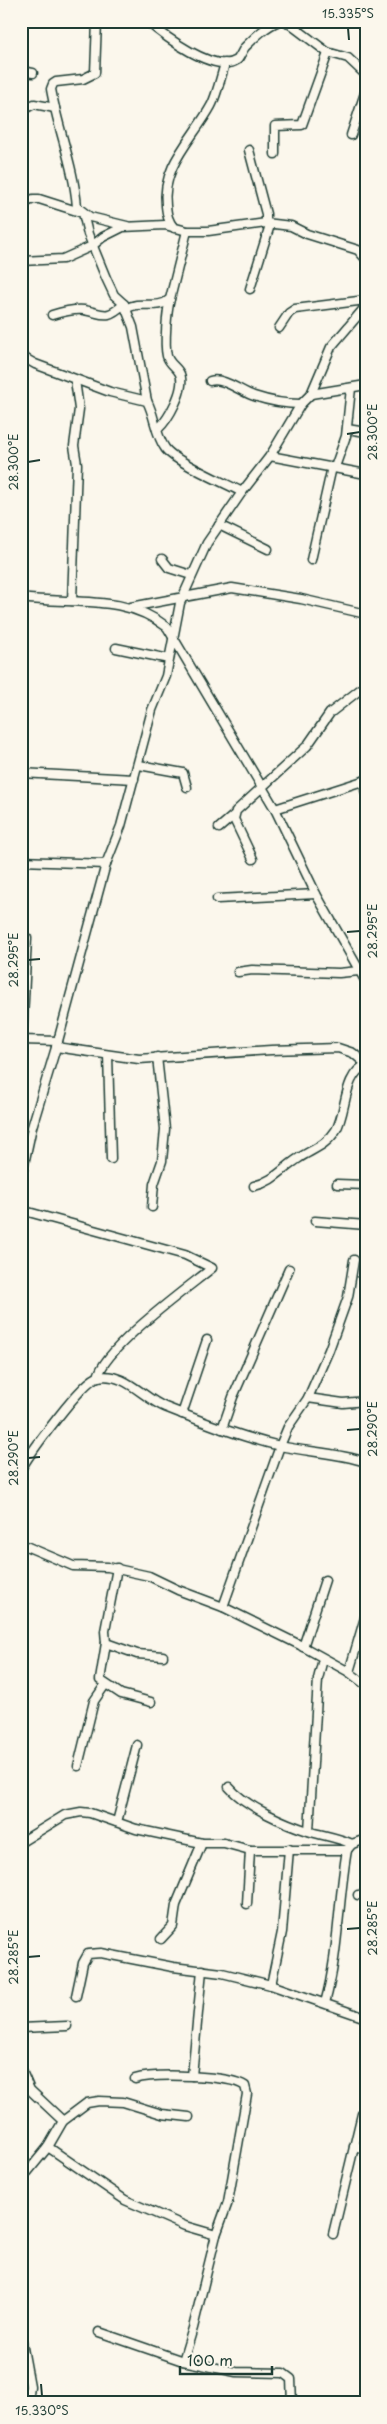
<svg xmlns="http://www.w3.org/2000/svg" width="387" height="2424" font-family="'Playpen Sans',sans-serif">
<rect width="100%" height="100%" fill="#fbf7ec"/>
<filter id="ink" filterUnits="userSpaceOnUse"><feTurbulence type="fractalNoise" baseFrequency=".02" numOctaves="2"/><feDisplacementMap in="SourceGraphic" scale="10" xChannelSelector="R" yChannelSelector="G"/><feConvolveMatrix kernelMatrix="1 2 1 2 8 2 1 2 1" color-interpolation-filters="sRGB"/></filter>
<g filter="url(#ink)">
<g fill="none" stroke-linecap="round" stroke-linejoin="round">
<g stroke="#1f3d34" stroke-width="11">
<g id="minor">
<path d="M97,21L95,73L83,79L56,82L53,84L51,89C58,130 74,167 77,207L90,217L127,226"/>
<path d="M147,21C163,35 215,75 237,60C240,57 242,51 245,47C255,37 266,26 279,21"/>
<path d="M286,21L327,52L348,58L366,75"/>
<path d="M21,71L33,73"/>
<path d="M21,111L34,104L55,108"/>
<path d="M351,135L366,90"/>
<path d="M249,150L266,214V223"/>
<path d="M275,154V126L302,125L328,53"/>
<path d="M21,205L33,199H39L83,213L88,234L106,278L114,295L124,304L133,327L147,401"/>
<path d="M174,228C168,221 167,215 166,206C161,166 193,139 211,106C216,97 222,74 225,63"/>
<path d="M21,261L63,259L92,246L103,237L123,227L165,225L187,231H208L266,223L291,226L307,234L358,250L366,259"/>
<path d="M250,289L270,225"/>
<path d="M126,309C140,299 157,311 170,299L187,231"/>
<path d="M52,315C62,312 74,309 84,310C105,314 106,320 124,304"/>
<path d="M279,328L289,313L295,309L366,300"/>
<path d="M21,356L35,364L110,392L147,401C155,416 155,434 165,448C173,461 225,483 242,492"/>
<path d="M210,381C224,377 241,392 254,396C269,401 285,404 301,404"/>
<path d="M311,394L366,385"/>
<path d="M158,429C168,420 186,389 180,374C177,367 169,364 167,356C164,343 167,311 170,299"/>
<path d="M347,429L366,432"/>
<path d="M270,456L366,474"/>
<path d="M335,467L346,436L351,388"/>
<path d="M219,525L268,549"/>
<path d="M162,559L169,568L191,575"/>
<path d="M311,560L332,467"/>
<path d="M21,598C72,605 124,593 167,627L275,809L316,894L366,982"/>
<path d="M72,601L77,464L74,446L79,409L75,380"/>
<path d="M131,607L232,588L301,599L366,614"/>
<path d="M116,648L169,659"/>
<path d="M139,765L183,773L187,787"/>
<path d="M21,773L134,779"/>
<path d="M363,781L366,794"/>
<path d="M275,809L366,780"/>
<path d="M219,828L233,816"/>
<path d="M253,859L234,819L236,811L307,746L330,713L366,685"/>
<path d="M21,861L106,864"/>
<path d="M217,899L316,894"/>
<path d="M238,972L252,970L339,973L359,971"/>
<path d="M21,1040L58,1041"/>
<path d="M22,1040L27,938"/>
<path d="M56,1047L139,1059L271,1050L338,1048L353,1053L366,1064"/>
<path d="M108,1055L111,1159"/>
<path d="M21,1178L32,1127L58,1041L106,864L121,826L152,710L166,676L180,603L207,543L242,492L270,456L301,404L311,394L331,347L366,306"/>
<path d="M337,1184L366,1185"/>
<path d="M254,1186C273,1182 283,1168 299,1158C313,1149 327,1145 336,1130C347,1111 343,1075 366,1065"/>
<path d="M152,1207L154,1184L162,1161L165,1129L157,1057"/>
<path d="M21,1210L185,1255L212,1268C186,1289 104,1348 98,1377"/>
<path d="M315,1221L366,1225"/>
<path d="M308,1398L343,1403L366,1401"/>
<path d="M182,1414L207,1340"/>
<path d="M222,1429L233,1397L289,1269"/>
<path d="M21,1469C31,1452 83,1380 98,1377C124,1371 144,1399 165,1407C203,1422 241,1437 280,1446C308,1452 339,1453 366,1462"/>
<path d="M21,1544L73,1566L108,1567L149,1576L178,1590L223,1607L300,1645L349,1672L366,1685"/>
<path d="M117,1568L105,1631L106,1643L137,1654L163,1656"/>
<path d="M223,1607L280,1446L288,1427L308,1398L329,1350L348,1297L354,1260"/>
<path d="M106,1643L100,1680L121,1694L151,1702"/>
<path d="M303,1647L325,1580"/>
<path d="M349,1672L366,1614"/>
<path d="M78,1766L94,1701L105,1685"/>
<path d="M229,1787C246,1807 286,1824 311,1832C325,1836 339,1838 352,1844"/>
<path d="M117,1822L137,1745"/>
<path d="M309,1831L318,1679L323,1659"/>
<path d="M21,1842L65,1815L81,1812L90,1813L136,1829L202,1843H224L250,1850H347L352,1844L366,1839"/>
<path d="M358,1895L366,1896"/>
<path d="M247,1904L250,1850"/>
<path d="M161,1939L173,1926L176,1905L202,1843"/>
<path d="M271,1985L282,1932L289,1849"/>
<path d="M76,1996L83,1963L88,1954L101,1953L173,1967L222,1973L271,1985L366,2018"/>
<path d="M325,2003C339,1953 338,1901 347,1850"/>
<path d="M21,2028L67,2026"/>
<path d="M21,2069L30,2090L63,2121"/>
<path d="M192,2076L202,1970"/>
<path d="M135,2079C155,2073 230,2075 245,2086L247,2094L228,2202L216,2235L193,2328L183,2361L236,2372L283,2373L291,2379L292,2403"/>
<path d="M354,2146L366,2149"/>
<path d="M48,2147L125,2200L185,2226L216,2235"/>
<path d="M21,2180L48,2147L63,2121L87,2103L99,2101L123,2102L162,2114L189,2117"/>
<path d="M333,2234L362,2114L366,2111"/>
<path d="M99,2332L183,2361"/>
<path d="M21,2337L30,2386L28,2403"/>
</g>
</g>
<use href="#minor" stroke="#fbf7ec" stroke-width="8"/>
</g>
</g>
<path fill="none" stroke="#1f3d34" stroke-width="2" d="M348,28L349,40M347,434L360,432M28,462L40,460M347,932L360,931M28,960L40,959M347,1430L360,1429M28,1458L40,1457M347,1929L360,1928M28,1957L40,1956M41,2384L42,2396"/>
<rect width="387" height="2424" fill="none" stroke="#fbf7ec" stroke-width="55"/>
<path d="M180 2366v8h92v-8" fill="none" stroke="#1f3d34" stroke-width="2.5"/>
<text x="187" y="2366" font-size="15" fill="#1f3d34" stroke="#fbf7ec" stroke-width="4" paint-order="stroke">100 m</text>
<rect x="28" y="28" width="332" height="2368" fill="none" stroke="#1f3d34" stroke-width="2"/>
<g font-size="12" text-anchor="middle" fill="#1f3d34">
<text x="348" y="18">15.335°S</text>
<text transform="translate(373 432) rotate(-90)" y="4">28.300°E</text>
<text transform="translate(14 462) rotate(-90)" y="4">28.300°E</text>
<text transform="translate(373 931) rotate(-90)" y="4">28.295°E</text>
<text transform="translate(14 960) rotate(-90)" y="4">28.295°E</text>
<text transform="translate(373 1429) rotate(-90)" y="4">28.290°E</text>
<text transform="translate(14 1458) rotate(-90)" y="4">28.290°E</text>
<text transform="translate(373 1928) rotate(-90)" y="4">28.285°E</text>
<text transform="translate(14 1957) rotate(-90)" y="4">28.285°E</text>
<text x="42" y="2415">15.330°S</text>
</g>
</svg>
